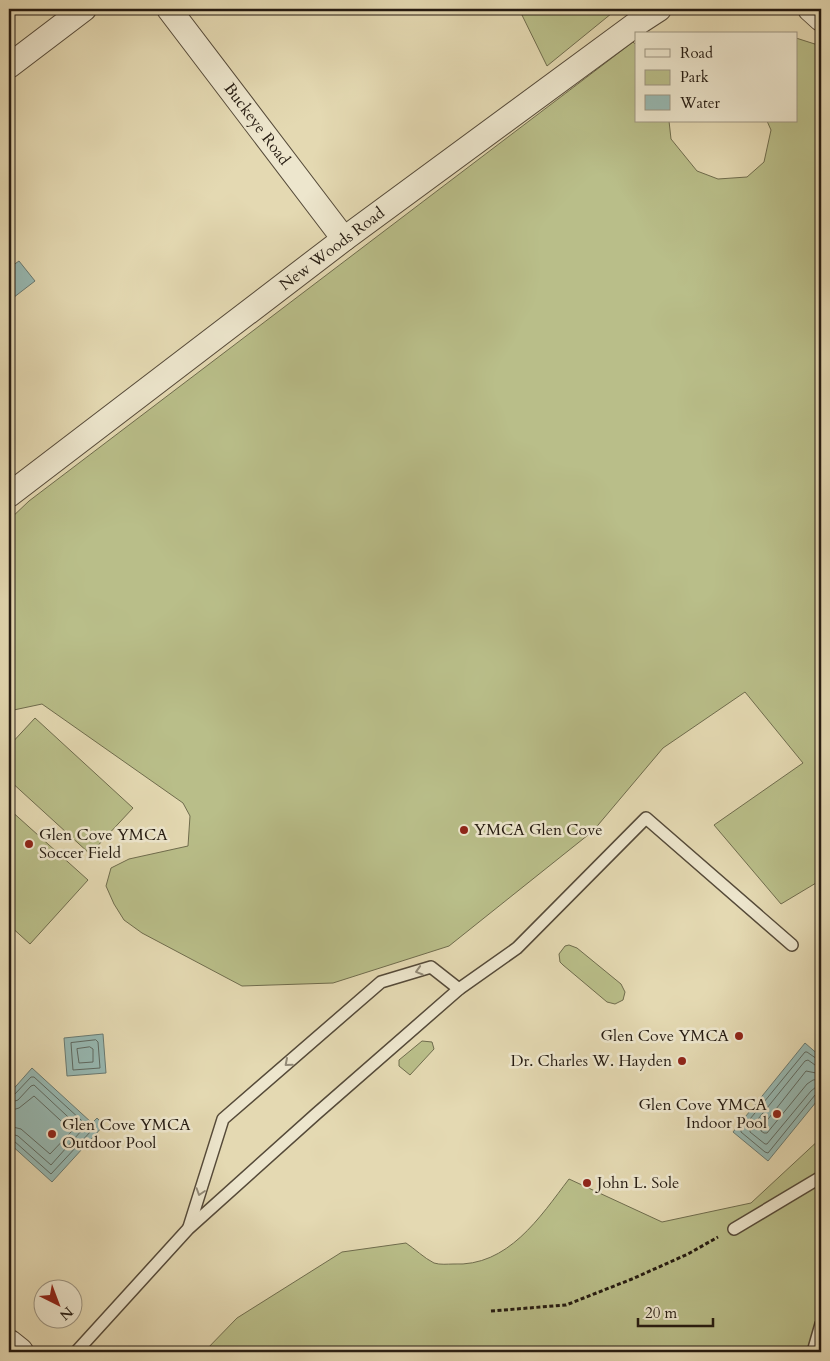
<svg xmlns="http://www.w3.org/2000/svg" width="830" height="1361" font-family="Cardo,serif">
<rect width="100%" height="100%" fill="#e4d9b2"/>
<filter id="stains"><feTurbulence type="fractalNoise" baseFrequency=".004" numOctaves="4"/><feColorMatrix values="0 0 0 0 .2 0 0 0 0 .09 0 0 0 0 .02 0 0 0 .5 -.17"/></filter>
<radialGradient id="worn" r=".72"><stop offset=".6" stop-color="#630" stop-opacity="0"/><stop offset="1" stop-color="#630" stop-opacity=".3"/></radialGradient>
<g fill="#b9be89" stroke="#6f6c4d">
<path d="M519,9H617L547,66Z"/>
<path d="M796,38L821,46V880L781,904L714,825L803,763L745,692L663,748L593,831L449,946L333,983L242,986L142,933L124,920L114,904L106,886L111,868L129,859L188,846L190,816L183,803L42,704L9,711V520L29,501L633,42L636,45V121H669L671,139L697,171L718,179L747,177L764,162L771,130L767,121H796Z"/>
<path d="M35,718L133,808L90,854L9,780V746Z"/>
<path d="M9,809L88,880L30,944L9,925Z"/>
<path d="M569,945L577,948L621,984L625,992L623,1000L615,1004L607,1002L563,965L560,962L559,954L565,946Z"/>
<path d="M422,1041L432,1042L434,1049L410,1075L399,1066V1060Z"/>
<path d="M821,1138V1352H204L237,1318L342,1252L406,1243C415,1249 424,1258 434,1263C440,1265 448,1264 453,1264C508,1267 540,1217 569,1179L662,1222L751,1203Z"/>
</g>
<g fill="#97b9b3" stroke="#697a72">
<path d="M19,261L35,281L9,301V268Z"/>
<path d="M103,1034L106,1073L67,1076L64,1038Z"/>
<path d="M805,1043L821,1057V1096L768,1161L733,1132Z"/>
<path d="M32,1068L92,1123L97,1118L104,1125L52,1182L9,1143V1094Z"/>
</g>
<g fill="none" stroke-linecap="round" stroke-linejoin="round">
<g stroke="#5e6a62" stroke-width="1">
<path d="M96,1040L98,1042L100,1068L73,1070L71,1043Z"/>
<path d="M90,1047L93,1049V1062L79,1063L77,1049Z"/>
<path d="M821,1060L817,1059L807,1052H805L741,1130V1132L765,1152L768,1153L815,1095L821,1093"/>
<path d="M821,1066L815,1065L808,1060L805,1061L750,1129V1132L765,1144H767L811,1091L816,1087H821"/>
<path d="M821,1074L806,1071L761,1128V1131L764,1133H767L807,1084L813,1080L821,1079"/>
<path d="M9,1097L14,1095L31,1077H34L92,1130L51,1174L14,1141L9,1140"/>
<path d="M9,1103L18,1100L31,1086L34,1085L82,1130L51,1165L18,1136L9,1133"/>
<path d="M9,1111L19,1108L34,1096L72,1131L50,1154L21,1129L9,1126"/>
</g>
<g stroke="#554a39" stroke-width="14">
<g id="service">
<path d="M189,1227L223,1119L381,982L431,967L459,989"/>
<path d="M734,1229L821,1177"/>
<path d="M76,1352L188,1229L316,1114L459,989L517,948L646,818L792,945"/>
<path d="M813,1352L821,1324"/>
</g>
</g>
<g stroke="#554a39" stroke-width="26">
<g id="minor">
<path d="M169,9L344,239"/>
<path d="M810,9L821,19"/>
<path d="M9,66L84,9"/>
<path d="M9,495L344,239L639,22L659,9"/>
</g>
</g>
<g stroke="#554a39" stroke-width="30">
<path id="tertiary" d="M9,1344L19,1352"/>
</g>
<path stroke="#251b11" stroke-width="3" stroke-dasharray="4 2.5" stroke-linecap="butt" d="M491,1311L566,1305L632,1279L688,1254L718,1237"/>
<use href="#service" stroke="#ede6cd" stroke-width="11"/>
<use href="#minor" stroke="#ede6cd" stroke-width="24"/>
<use href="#tertiary" stroke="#ede6cd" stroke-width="28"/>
</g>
<defs><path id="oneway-chevron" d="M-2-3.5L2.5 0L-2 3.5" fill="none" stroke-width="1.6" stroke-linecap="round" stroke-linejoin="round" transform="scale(1.25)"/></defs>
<g stroke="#938b78">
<use href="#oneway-chevron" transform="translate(419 971) rotate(163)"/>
<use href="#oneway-chevron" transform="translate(288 1063) rotate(139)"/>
<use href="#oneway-chevron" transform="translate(200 1192) rotate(108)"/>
</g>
<g fill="#8f2418" stroke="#ede6cd" stroke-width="2">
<circle cx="464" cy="830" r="5"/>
<circle cx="29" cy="844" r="5"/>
<circle cx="739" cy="1036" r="5"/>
<circle cx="682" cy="1061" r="5"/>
<circle cx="777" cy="1114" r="5"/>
<circle cx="52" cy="1134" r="5"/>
<circle cx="587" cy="1183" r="5"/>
</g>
<g text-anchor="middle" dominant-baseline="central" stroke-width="5" stroke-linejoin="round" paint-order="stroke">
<g font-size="16" fill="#251b11" stroke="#ede6cd">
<text transform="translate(257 124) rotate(53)">Buckeye Road</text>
<text transform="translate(332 249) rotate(-37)">New Woods Road</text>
</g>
<g font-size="16" fill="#251b11" stroke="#ede6cd" text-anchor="start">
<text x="474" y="830">YMCA Glen Cove</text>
<text x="39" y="835">Glen Cove YMCA<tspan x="39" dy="18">Soccer Field</tspan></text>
<text x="729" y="1036" text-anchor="end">Glen Cove YMCA</text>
<text x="672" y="1061" text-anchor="end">Dr. Charles W. Hayden</text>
<text x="767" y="1105" text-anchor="end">Glen Cove YMCA<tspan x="767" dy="18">Indoor Pool</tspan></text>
<text x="62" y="1125">Glen Cove YMCA<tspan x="62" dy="18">Outdoor Pool</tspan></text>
<text x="597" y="1183">John L. Sole</text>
</g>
</g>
<rect width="830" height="1361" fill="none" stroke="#e4d9b2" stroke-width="30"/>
<rect x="10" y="10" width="810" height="1341" fill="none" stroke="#251b11" stroke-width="2.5"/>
<rect x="15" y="15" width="800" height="1331" fill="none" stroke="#251b11"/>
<rect x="635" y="32" width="162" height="90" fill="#ede6cd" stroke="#9d9582"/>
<rect x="645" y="49" width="25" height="8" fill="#ede6cd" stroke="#9d9582"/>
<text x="680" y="58" font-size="15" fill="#251b11">Road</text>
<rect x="645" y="70" width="25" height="15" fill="#b9be89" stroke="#9d9582"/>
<text x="680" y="82" font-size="15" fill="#251b11">Park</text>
<rect x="645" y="95" width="25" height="15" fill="#97b9b3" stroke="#9d9582"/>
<text x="680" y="108" font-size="15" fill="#251b11">Water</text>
<g transform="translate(58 1304) rotate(138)"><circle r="24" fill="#ede6cd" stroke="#9d9582"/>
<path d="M0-4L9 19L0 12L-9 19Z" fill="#8f2418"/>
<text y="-8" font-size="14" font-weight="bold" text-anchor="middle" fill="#251b11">N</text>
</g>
<path d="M638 1318v8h75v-8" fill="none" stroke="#251b11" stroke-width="2.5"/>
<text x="645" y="1318" font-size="15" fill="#251b11" stroke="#ede6cd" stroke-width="4" paint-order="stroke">20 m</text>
<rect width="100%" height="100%" filter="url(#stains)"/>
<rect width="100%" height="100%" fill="url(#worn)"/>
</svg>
